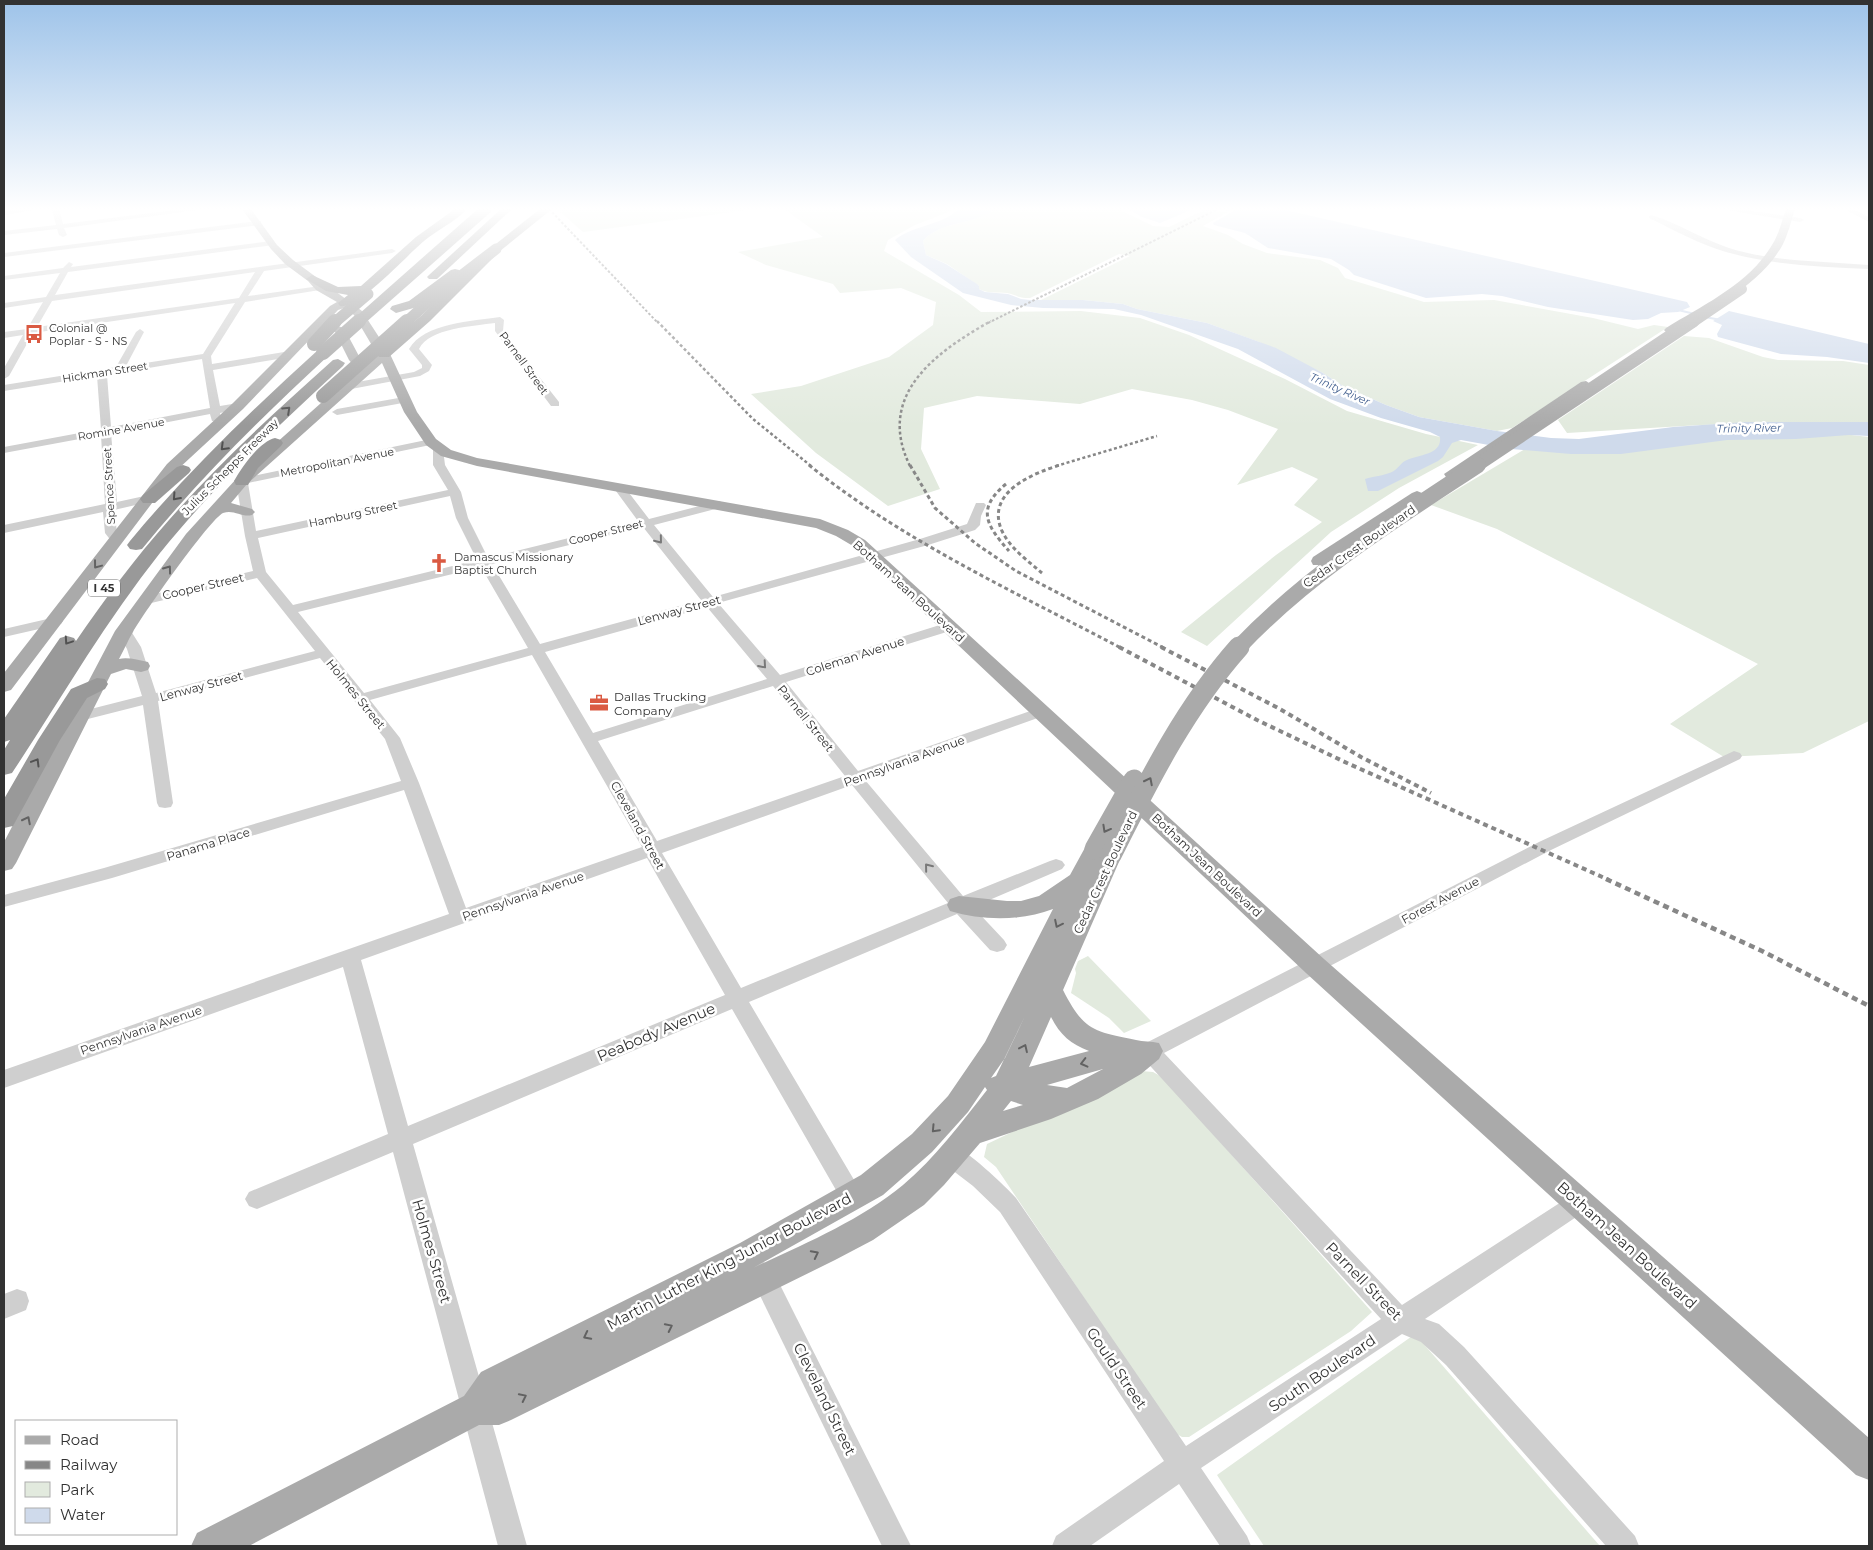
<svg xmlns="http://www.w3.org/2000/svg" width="1873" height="1550" font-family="Montserrat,sans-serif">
<rect width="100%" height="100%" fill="#fff"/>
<g fill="#e2eade">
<path d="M557,209H756L583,232Z"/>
<path d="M784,209H956L915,225L888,240L884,251L959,295L981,312L1081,311L1140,318L1189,335L1285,379L1347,411L1426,434L1478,445L1399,488L1331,532L1207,646L1181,632L1276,555L1322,522L1294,505L1318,479L1292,467L1237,485L1278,429L1228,410L1192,400L1132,389L1080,404L977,396L924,408L921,449L940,489L888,506L816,453L751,394L801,386L889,357L933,325L936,302L901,288L840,293L833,284L766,265L738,252L823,237Z"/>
<path d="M995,209H1118L1153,226L1169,227L1206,209L1228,212L1203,226L1228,235L1243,244L1267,253L1320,260L1338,268L1345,278L1424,302L1494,300L1593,318L1638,329L1654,325L1668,327L1512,428L1497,431L1419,417L1386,405L1343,386L1323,373L1259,342L1207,323L1137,309L1123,304L1083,300H1041L1130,256L1119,254L1030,298C1018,298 1017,295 1007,293C997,292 988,294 979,289V286L947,264L926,255L923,241C941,220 974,226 995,209Z"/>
<path d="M1684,336L1709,338L1763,357L1778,360L1843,361L1869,365V428L1812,422L1700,425L1567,433L1558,420Z"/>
<path d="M1833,433L1869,437V721L1803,753L1724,757L1670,724L1758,664L1497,529L1431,505L1525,449Z"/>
<path d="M1088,956L1151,1021L1124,1033L1109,1018L1071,993L1076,973L1075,969L1078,961Z"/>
<path d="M1141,1071L1153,1072L1162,1077L1372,1312L1351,1331L1189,1437H1182L1175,1433L996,1167L984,1157L987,1144Z"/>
<path d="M1415,1334L1600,1546H1264L1217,1475Z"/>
</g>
<g fill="#cfdaeb">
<path d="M959,209H995C974,226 941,220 923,241L926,255L946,264L977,284L979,286V289L985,292L1008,294L1021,299L1030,300H1083L1123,304L1137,309L1207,323L1276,348L1323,373L1343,386L1386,405L1419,417L1497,431L1551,438L1579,439L1673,427L1746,422H1869V436L1849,435L1796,439L1727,440L1621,454H1571L1511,449L1461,440L1452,443L1443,457L1438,461L1378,491H1368L1365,479C1374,476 1383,476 1392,472C1398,469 1401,462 1407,460C1419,454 1442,455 1440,437L1430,432L1381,418L1330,399L1238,349L1141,315L1114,309L1043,308L1011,305L963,293L911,257L895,240C913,225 941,226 959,209Z"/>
<path d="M1128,209H1193L1160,223L1142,217Z"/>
<path d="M1237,209H1281L1687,302L1690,307L1678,312L1661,313L1648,319L1633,320L1548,307L1502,296L1482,294L1426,298L1354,275L1349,270L1331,259L1268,248L1245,233L1214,225L1213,223Z"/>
<path d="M1729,311L1869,344V363L1827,357L1781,354L1718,337L1717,334L1722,325L1713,321Z"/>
</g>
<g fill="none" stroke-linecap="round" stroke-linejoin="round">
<g stroke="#cfdaeb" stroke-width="2">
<path d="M1224,209L1229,210"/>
<path d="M1678,310L1695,314"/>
<path d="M1705,317L1721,320"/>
</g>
<g fill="#cfcfcf" fill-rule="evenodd">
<path d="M18,209H40L4,215V211Z"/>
<path d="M52,209H59L63,224L183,209H205L64,228L67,235L63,237L59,235L57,229L4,235V231L56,225Z"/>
<path d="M1720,209H1739L1800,218L1804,220L1800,222Z"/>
<path d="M1844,209H1853L1869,217V222Z"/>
<path d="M1651,215C1678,223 1702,239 1729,248C1773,262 1822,261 1869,265V269C1821,267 1772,265 1726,252C1699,244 1674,230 1649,218V216Z"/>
<path d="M258,221H261V225L4,257V253Z"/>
<path d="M271,241L275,243L274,245L68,272L55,295L392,249L396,251L392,253L264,271L248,296L320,286L324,288L320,290L245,302L211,356L212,364L290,351L295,354L290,357L213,370L220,406L238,403L243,406L242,408L220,413L221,419L220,421H212L210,414L111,433L117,502L149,495L155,499L153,501L114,510L117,532L122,539L120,542H112L105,533L103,512L4,533V525L105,504L101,435L4,453V447L101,429L97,376L4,391V385L116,367L136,332L140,329L144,332L126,366L203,354L235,303L33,333L9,376L4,379V368L23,335L4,338V332L27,329L43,302L4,308V303L46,297L60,273L4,280V276L63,268L69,262L73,264L71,267ZM255,272L239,298L37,327L52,301ZM202,359L210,408L111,427L107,375Z"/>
<path d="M500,317L504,320L503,331L559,402V406H551L495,331V323C474,326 429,328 419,349L432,365L429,371L420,376L346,390L341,387L346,384L414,372L422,368V365L409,349C424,323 473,321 500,317Z"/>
<path d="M404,397L408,398V402L337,415L332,412L337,409Z"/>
<path d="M431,439L435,440L436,442L435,444L248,483L256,531L448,490L433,465V449L438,446L443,449L445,465L461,492L468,518L488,558L638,521L613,487L619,484L623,485L649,519L719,501L723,503L725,505L723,507L654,525L713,597L920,539L967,524L976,503H984L986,505L981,516L980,525L975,530L928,545L718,603L780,675L943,624H953L955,627L953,630L786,682L858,771L1036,709H1046L1049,712L1046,715L865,780L963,896L1050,861L1056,859L1062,861L1065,865L1062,869L973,907L1004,940L1007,945L1004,950L997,952L990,950L957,914L749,1002L860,1190L864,1197L860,1204L852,1207L844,1204L732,1009L413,1144L527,1546H498L393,1152L257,1209L249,1206L245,1199L249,1192L388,1134L343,967L4,1088V1070L449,914L404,790L112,878L4,907V895L104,868L401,781L385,739L320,658L158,701L173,803L171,807L165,808L159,807L157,803L143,705L80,721L75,719L72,716L75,713L142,696L127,649L117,631L119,628H129L141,647L156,693L315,651L257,578L147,604L140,600L142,597L253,571L245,536L236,481L238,479ZM450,496L456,518L477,560L293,605L266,572L258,538ZM643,527L701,600L540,644L492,564ZM481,567L528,648L364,693L298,612ZM707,607L767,679L593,733L545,652ZM532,655L642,847L466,908L419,783L400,738L370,700ZM773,686L845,776L657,841L598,741ZM852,785L948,903L741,988L662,853ZM647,858L725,995L408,1126L361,960Z"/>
<path d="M56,617L61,618L63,621L61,624L4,637V629Z"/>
<path d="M1734,751L1740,753L1742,756L1740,759L1551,850L1164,1053L1402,1305L1572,1195L1580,1191L1588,1195L1592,1202L1588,1209L1425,1319L1439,1324L1464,1347L1635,1536L1639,1546H1606L1446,1365L1421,1342L1402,1334L1201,1468L1247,1536L1251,1546H1220L1179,1484L1090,1546H1052L1056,1536L1164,1461L1000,1212L973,1186L943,1163L940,1156L943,1149C946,1148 948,1146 951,1146C964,1146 1006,1187 1016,1198L1186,1446L1381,1319L1142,1057L1139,1051L1142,1045L1539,842Z"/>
<path d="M761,1261L770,1265L911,1546H882L749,1273L752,1265Z"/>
<path d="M17,1289L26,1292L29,1301L26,1310L4,1319V1294Z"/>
</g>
<g fill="#aaa" fill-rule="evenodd">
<path d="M242,209H251L277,245L293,260L316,277L324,286L335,291L362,311L390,354L417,412L436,439L451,450L477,458L820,519L848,530L865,540L1324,959L1869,1438V1480L1856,1475L1306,973L853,546L836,536L816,528L477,466L441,456L426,445L404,412L382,363L247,484L231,503L252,509L255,512L252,515C242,518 234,509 223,513C210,519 143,614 133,632C128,640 124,650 119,659C128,657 138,660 148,662L150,666L148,670L141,672L126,669L111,674L16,863L12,869L4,871V842L115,631L186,534L237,478L358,370L349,360L335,332L330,331L316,333L243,409L177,470L11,690L4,692V673L167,464L233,403L330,306L337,302L316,290L308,281L285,264L271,249ZM344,308L354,315L377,354L366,364L360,358L344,328L331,324L324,325L338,310Z"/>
<path d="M1786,209H1795C1791,221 1788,235 1782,246C1759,286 1712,308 1674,332H1666L1664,330L1666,328C1703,305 1749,284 1772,245C1779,234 1782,221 1786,209Z"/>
<path d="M1586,381L1592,385L1591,388L1456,477H1446L1444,474L1581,382Z"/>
<path d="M1417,491L1422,493L1425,496L1422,499L1325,565H1313L1311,561L1313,557L1412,493Z"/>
<path d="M1095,841L1103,844L1106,849L1111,847L1119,849L1122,855L1063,990C1084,1031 1093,1031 1136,1040C1143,1042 1151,1041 1159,1043L1163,1051L1159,1059L1141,1074L1098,1099L1051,1119L980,1143L944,1185L924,1205L873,1240L835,1260L511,1420L499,1425H479L249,1546H191L197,1533L464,1396L481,1372L740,1243L861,1175L912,1134L948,1096L985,1042L1053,909C1021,921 984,921 950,911L947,905L950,899L959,896L1007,901H1021L1039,896L1070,875L1087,844ZM1025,1016L996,1076L991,1078L1005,1058ZM1051,1017C1060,1035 1071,1044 1089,1051L1029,1067ZM1103,1069L1067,1088L1047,1085ZM985,1087L987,1090C961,1123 935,1158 903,1185C859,1221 804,1244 753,1268L883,1195L932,1152L968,1112ZM1011,1101L1023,1105L1003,1111Z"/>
</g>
<g fill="#999" fill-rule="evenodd">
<path d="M455,209H467C455,222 437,230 424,241C408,254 358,310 340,306L338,303L348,295L326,291L306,279L312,275L338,287L361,286L416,237Z"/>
<path d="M501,209H512L437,279H429L427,277L429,275Z"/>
<path d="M540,209H552L500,251L430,321L389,357H379L377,354L379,351L422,315L492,247Z"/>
<path d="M455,269L459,270L461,272L459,274L417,307L396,313L390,309L392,306L409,301L451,270Z"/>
<path d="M323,349L330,353L328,356C262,417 199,479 142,549L136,550L130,549L127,545L130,541C187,472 252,410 318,350Z"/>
<path d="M338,359L345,363L343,366C279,425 215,485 160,553C105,622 61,699 12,773L4,775V750L10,740L4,742V719L60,638L67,636L74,638L76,641C105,599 135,558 169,520C220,462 276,411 333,360Z"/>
<path d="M275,438L281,440L283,443L281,446L258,468L248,485H236L234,481C242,467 259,442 275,438Z"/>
<path d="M183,465L189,467L191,470L189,473L155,503H143L140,499L143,495L177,467Z"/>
<path d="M97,678L105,679L108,684L105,689L87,698L60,740L13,826L4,828V799L38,740L71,689Z"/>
</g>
<g stroke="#878787" stroke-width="2" stroke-dasharray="2.5 2" stroke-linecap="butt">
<path d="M549,209L658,323"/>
<path d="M988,323L1218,209"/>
</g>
<g stroke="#878787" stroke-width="2.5" stroke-dasharray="3 2.5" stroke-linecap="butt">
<path d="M657,321L753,419L811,466"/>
<path d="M910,466C875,395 936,352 991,321"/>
<path d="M1056,466L1157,436"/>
</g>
<g stroke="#878787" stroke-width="3" stroke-dasharray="4 3" stroke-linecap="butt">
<path d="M809,465C903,541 1015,592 1121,648"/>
<path d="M910,465L935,508L975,543L1016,571L1164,648"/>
<path d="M1006,484C976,509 986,525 1009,551"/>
<path d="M1042,573C1028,561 1010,548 1002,531C985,493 1031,474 1060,465"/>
</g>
<g stroke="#878787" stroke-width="4" stroke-dasharray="5 4" stroke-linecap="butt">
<path d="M1119,647L1257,720L1347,763L1609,880"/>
<path d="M1161,647L1280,709L1361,757L1431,793"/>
</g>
<path stroke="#878787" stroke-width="4.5" stroke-dasharray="6 4.5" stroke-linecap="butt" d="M1606,879L1762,951L1869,1006"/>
<path stroke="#aaa" stroke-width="10" d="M1692,323L1742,289"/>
<path stroke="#aaa" stroke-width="13" d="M1476,466L1693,321"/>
<path stroke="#aaa" stroke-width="16" d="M1238,648C1308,574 1393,521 1478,465"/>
<g stroke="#aaa" stroke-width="21">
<path d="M1095,849L1134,780"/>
<path d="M1111,855C1148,782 1184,709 1239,647"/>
</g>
<g stroke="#999" stroke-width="11">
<path d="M334,323L368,294"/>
<path d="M357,323L486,209"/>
<path d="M405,323L436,295L496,249"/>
</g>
<g stroke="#999" stroke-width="14">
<path d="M314,344L335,321"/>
<path d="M323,353L359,321"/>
<path d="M323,396L407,321"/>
</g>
</g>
<defs><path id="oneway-chevron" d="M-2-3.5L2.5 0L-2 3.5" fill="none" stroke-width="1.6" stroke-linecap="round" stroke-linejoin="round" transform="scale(1.25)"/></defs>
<g stroke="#515151">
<use href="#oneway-chevron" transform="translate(287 410) rotate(-43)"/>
<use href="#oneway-chevron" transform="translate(224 447) rotate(135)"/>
<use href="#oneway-chevron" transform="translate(176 497) rotate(132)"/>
<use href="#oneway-chevron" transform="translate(68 641) rotate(124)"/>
<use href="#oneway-chevron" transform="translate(36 762) rotate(-59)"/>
</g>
<g stroke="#797979">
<use href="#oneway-chevron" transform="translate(659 540) rotate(51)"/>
<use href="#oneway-chevron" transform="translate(763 665) rotate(49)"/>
<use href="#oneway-chevron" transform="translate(928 867) rotate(-129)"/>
</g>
<g stroke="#626262">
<use href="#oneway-chevron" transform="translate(97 565) rotate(127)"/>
<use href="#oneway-chevron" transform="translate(168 569) rotate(-54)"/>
<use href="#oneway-chevron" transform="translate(1149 781) rotate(-63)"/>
<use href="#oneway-chevron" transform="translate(27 820) rotate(-63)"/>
<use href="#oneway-chevron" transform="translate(1106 829) rotate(119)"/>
<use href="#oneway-chevron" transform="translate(1058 924) rotate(116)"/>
<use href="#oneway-chevron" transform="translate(1024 1048) rotate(-65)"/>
<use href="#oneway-chevron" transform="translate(1084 1063) rotate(166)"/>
<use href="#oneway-chevron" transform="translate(935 1129) rotate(133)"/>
<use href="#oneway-chevron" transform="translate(815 1254) rotate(-27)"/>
<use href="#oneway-chevron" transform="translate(669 1327) rotate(-26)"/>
<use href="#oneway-chevron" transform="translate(587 1336) rotate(153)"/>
<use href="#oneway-chevron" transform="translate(523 1397) rotate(-26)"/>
</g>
<linearGradient id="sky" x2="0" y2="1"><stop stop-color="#9ec3e9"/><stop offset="0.49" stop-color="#fff"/><stop offset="1" stop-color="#fff" stop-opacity="0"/></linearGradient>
<rect width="1873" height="426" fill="url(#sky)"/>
<defs>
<g id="bus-bare" transform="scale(1.5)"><path d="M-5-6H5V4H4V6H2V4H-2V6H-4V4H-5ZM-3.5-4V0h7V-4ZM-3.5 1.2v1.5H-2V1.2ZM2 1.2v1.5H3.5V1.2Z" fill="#da5a42" stroke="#fff" stroke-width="2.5" paint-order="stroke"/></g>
<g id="church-bare" transform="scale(1.5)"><path d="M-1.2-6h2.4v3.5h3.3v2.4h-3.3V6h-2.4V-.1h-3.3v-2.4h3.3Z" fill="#da5a42" stroke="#fff" stroke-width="2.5" paint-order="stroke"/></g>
<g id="office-bare" transform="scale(1.5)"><path d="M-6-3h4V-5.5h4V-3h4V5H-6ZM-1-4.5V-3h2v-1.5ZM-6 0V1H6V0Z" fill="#da5a42" stroke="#fff" stroke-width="2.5" paint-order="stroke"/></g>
</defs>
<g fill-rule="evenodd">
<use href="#bus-bare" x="34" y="334"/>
<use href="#church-bare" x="439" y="563"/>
<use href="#office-bare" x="599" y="703"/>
</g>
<g text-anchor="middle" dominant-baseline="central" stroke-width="5" stroke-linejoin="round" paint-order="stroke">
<g font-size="11" fill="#323232" stroke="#fff" text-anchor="start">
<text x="49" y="328">Colonial @<tspan x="49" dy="13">Poplar - S - NS</tspan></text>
<text x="454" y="557">Damascus Missionary<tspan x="454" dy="13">Baptist Church</tspan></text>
</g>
<g font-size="11" fill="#323232" stroke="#fff">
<text transform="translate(524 363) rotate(54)">Parnell Street</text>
<text transform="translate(105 372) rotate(-9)">Hickman Street</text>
<text transform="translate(121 429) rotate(-10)">Romine Avenue</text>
<text transform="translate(337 462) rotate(-11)">Metropolitan Avenue</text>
<text transform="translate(230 467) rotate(-45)">Julius Schepps Freeway</text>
<text transform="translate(109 486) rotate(-93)">Spence Street</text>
<text transform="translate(353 514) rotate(-12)">Hamburg Street</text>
<text transform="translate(606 532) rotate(-14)">Cooper Street</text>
</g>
<g font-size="11" font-style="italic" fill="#446190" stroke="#fff">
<text transform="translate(1340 389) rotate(24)">Trinity River</text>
<text transform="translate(1749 428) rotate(-1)">Trinity River</text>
</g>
<rect fill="#fff" stroke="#707070" stroke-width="1" x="88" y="579.5" width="32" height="17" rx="4"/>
<g font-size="11" font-weight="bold" fill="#323232">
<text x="104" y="588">I 45</text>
</g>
<g font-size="12" fill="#323232" stroke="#fff">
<text transform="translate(1359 546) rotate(-35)">Cedar Crest Boulevard</text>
<text transform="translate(203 586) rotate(-13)">Cooper Street</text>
<text transform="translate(909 591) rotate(42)">Botham Jean Boulevard</text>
<text transform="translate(679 610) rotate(-15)">Lenway Street</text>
<text transform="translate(855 656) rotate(-18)">Coleman Avenue</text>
<text transform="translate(201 686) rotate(-15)">Lenway Street</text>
<text transform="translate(356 694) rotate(51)">Holmes Street</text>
<text transform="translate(806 718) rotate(51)">Parnell Street</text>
<text transform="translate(904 761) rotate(-20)">Pennsylvania Avenue</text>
<text transform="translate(638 825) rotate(61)">Cleveland Street</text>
<text transform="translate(208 844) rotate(-17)">Panama Place</text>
<text transform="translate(1207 865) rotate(43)">Botham Jean Boulevard</text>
<text transform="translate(1105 872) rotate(-65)">Cedar Crest Boulevard</text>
<text transform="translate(523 896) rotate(-19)">Pennsylvania Avenue</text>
<text transform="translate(1440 900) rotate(-28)">Forest Avenue</text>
<text transform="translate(141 1030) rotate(-19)">Pennsylvania Avenue</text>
</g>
<g font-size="12" fill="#323232" stroke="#fff" text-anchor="start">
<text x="614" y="696">Dallas Trucking<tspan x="614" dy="14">Company</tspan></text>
</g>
<g font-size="15" fill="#323232" stroke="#fff">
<text transform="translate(656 1032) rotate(-23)">Peabody Avenue</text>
<text transform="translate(1627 1245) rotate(42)">Botham Jean Boulevard</text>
<text transform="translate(432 1251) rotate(74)">Holmes Street</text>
<text transform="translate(729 1261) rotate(-28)">Martin Luther King Junior Boulevard</text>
<text transform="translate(1364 1281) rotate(46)">Parnell Street</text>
<text transform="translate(1117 1368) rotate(56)">Gould Street</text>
<text transform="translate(1322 1373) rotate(-34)">South Boulevard</text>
<text transform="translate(825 1399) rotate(64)">Cleveland Street</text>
</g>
</g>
<rect width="1873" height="1550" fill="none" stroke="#323232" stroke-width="10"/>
<rect x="15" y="1420" width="162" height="115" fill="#ffffff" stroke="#adadad"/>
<rect x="25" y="1436" width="25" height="8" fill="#aaaaaa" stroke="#adadad"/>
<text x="60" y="1445" font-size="15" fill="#323232">Road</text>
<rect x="25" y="1461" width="25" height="8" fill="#878787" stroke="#adadad"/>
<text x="60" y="1470" font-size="15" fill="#323232">Railway</text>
<rect x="25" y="1482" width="25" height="15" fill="#e2eade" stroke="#adadad"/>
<text x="60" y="1495" font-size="15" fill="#323232">Park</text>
<rect x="25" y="1508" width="25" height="15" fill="#cfdaeb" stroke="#adadad"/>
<text x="60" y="1520" font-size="15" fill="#323232">Water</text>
</svg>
